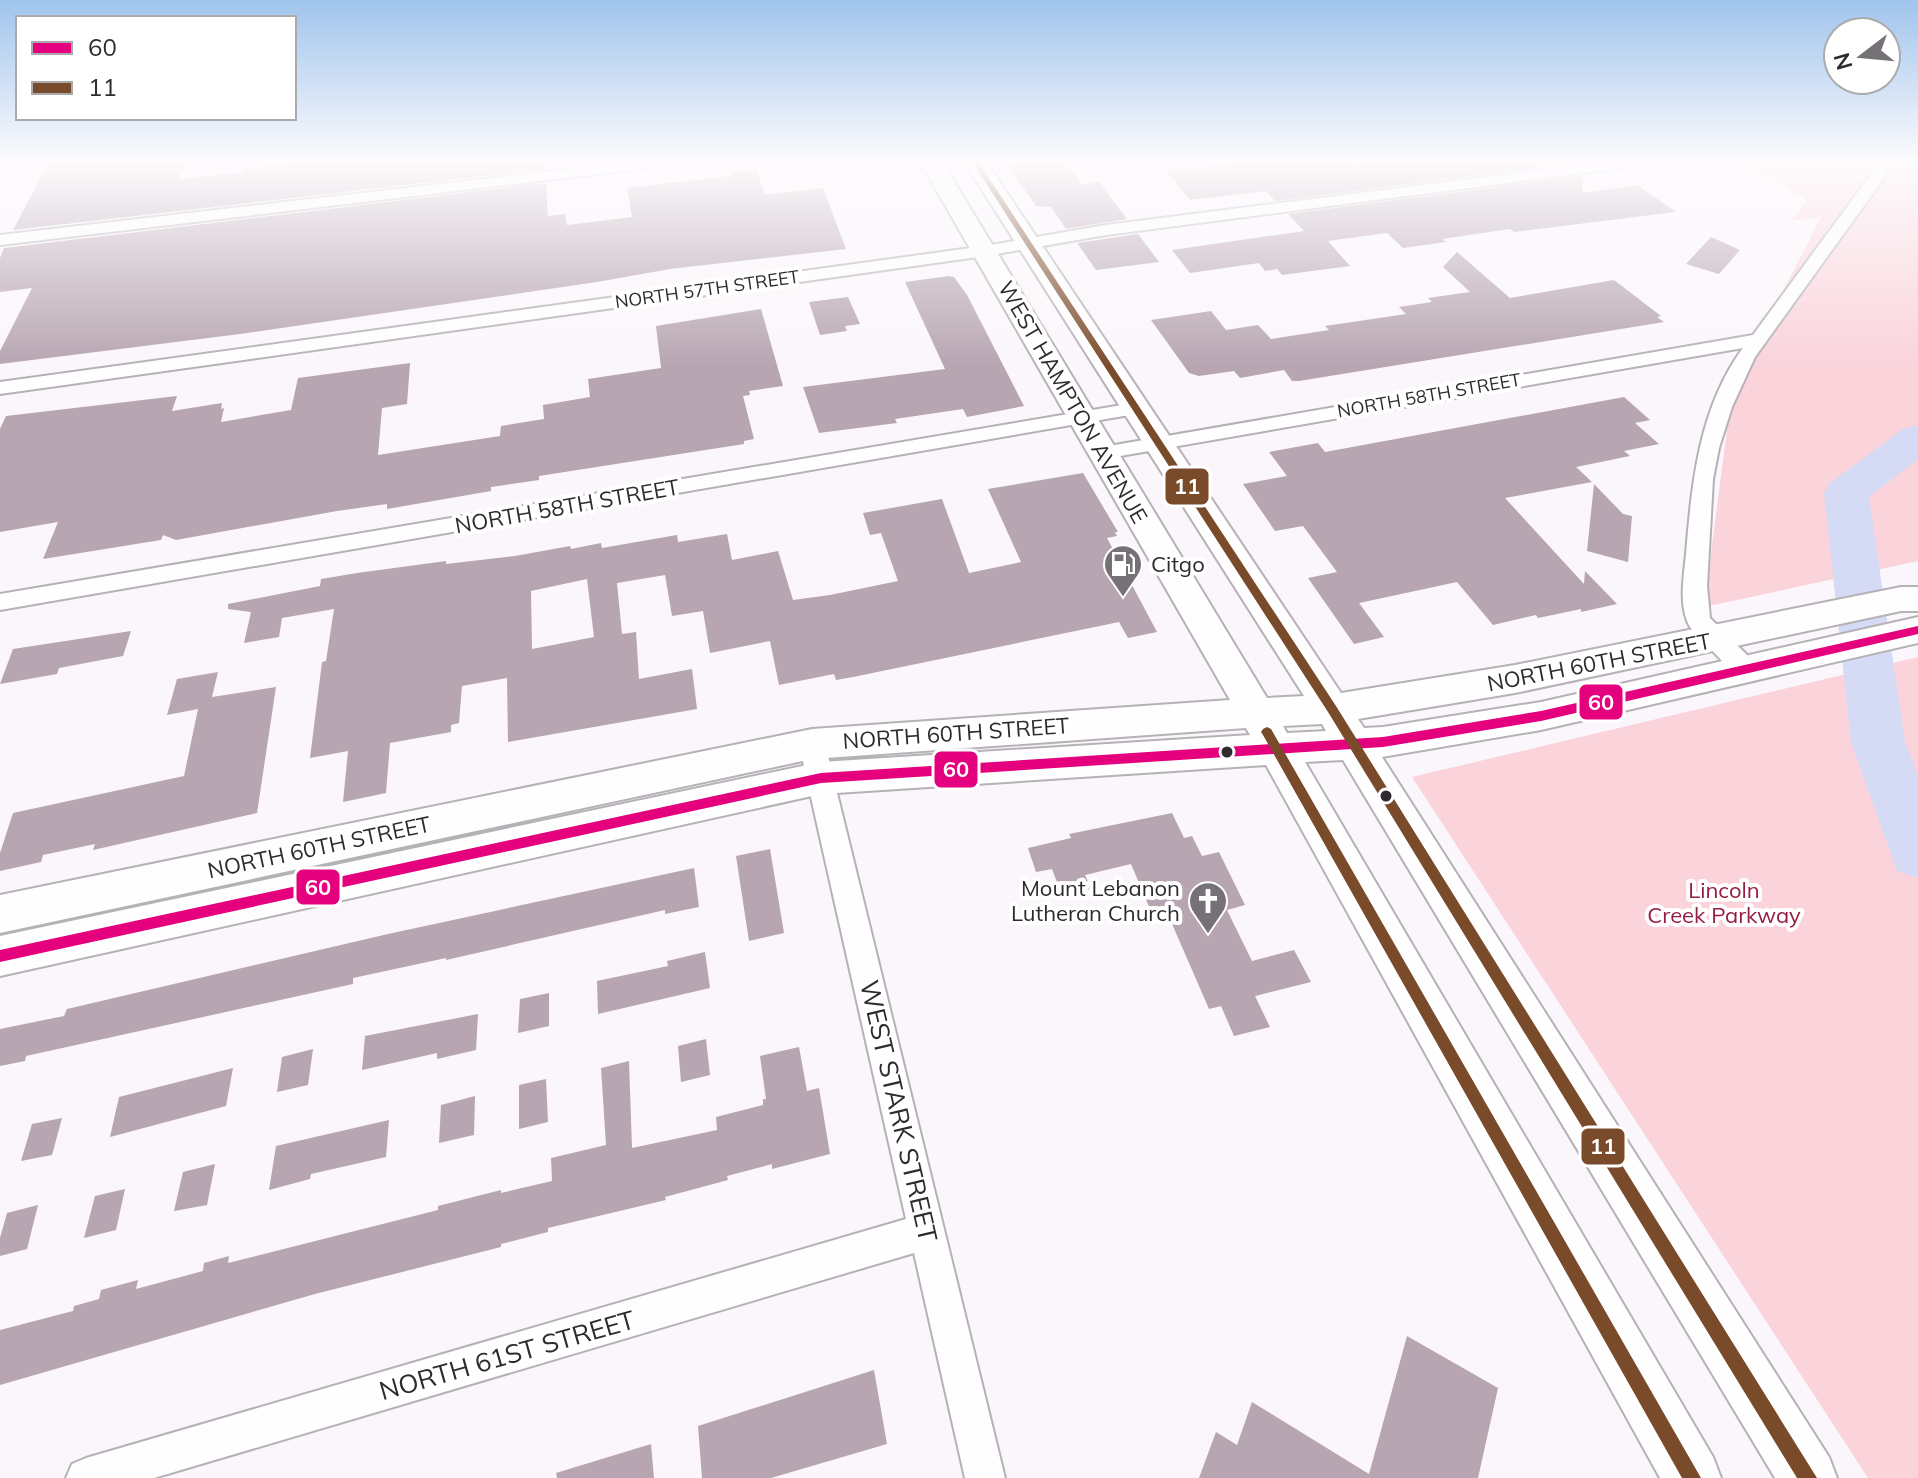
<svg xmlns="http://www.w3.org/2000/svg" width="1918" height="1478" font-family="Mulish,sans-serif">
<rect width="100%" height="100%" fill="#fbf6fb"/>
<g fill="#fad3db">
<path d="M1741,160H1918V561L1704,607L1732,391L1821,217L1791,221L1807,200Z"/>
<path d="M1918,657V1478H1868L1412,777Z"/>
</g>
<g fill="none" stroke-linecap="round" stroke-linejoin="round">
<path fill="#d5dbf5" fill-rule="evenodd" d="M1918,425V459L1869,497L1905,742L1918,776V878L1897,871L1851,742L1824,493L1830,483L1903,429Z"/>
</g>
<g fill="#b7a5b1" fill-rule="evenodd">
<path d="M50,160H188L178,179L245,172L246,168L282,164L283,160H545V169L13,230Z"/>
<path d="M1004,160H1064L1082,185L1099,182L1127,219L1066,229L1051,207L1036,206Z"/>
<path d="M1258,160H1322L1326,163L1348,160L1352,164L1392,160L1581,162L1275,201L1266,191L1190,200L1166,171Z"/>
<path d="M756,170L765,195L823,188L846,249L670,269L597,282L240,334L0,364V351L32,288L0,292V258L4,248L546,183L548,216L565,214L567,225L632,217L627,188L732,176L731,172Z"/>
<path d="M1582,176L1583,193L1637,185L1676,212L1514,232L1510,229L1442,239L1446,242L1403,248L1387,233L1328,241L1350,266L1282,275L1277,269L1265,271L1259,263L1190,273L1172,250L1304,231L1288,214Z"/>
<path d="M1138,234L1159,262L1096,270L1077,243Z"/>
<path d="M1711,237L1740,250L1719,274L1686,264Z"/>
<path d="M1457,252L1510,298L1614,280L1661,316L1657,317L1664,322L1299,381H1292L1284,370L1240,378L1234,371L1199,376L1189,373L1151,320L1211,311L1226,330L1258,325L1271,339L1329,330L1325,326L1406,314L1399,307L1432,302L1428,298L1470,292L1443,267Z"/>
<path d="M949,276L954,277L967,295L1024,406L967,417L963,409L895,419L897,423L819,433L803,387L945,369L905,282Z"/>
<path d="M848,297L860,324L845,326L847,331L820,335L809,302Z"/>
<path d="M761,309L783,386L749,391L750,395L743,396L754,439L744,441V444L539,476V480L491,487V491L387,509V504L337,511L176,540L163,535L161,540L43,559L58,522L0,532V429L6,416L177,396L172,411L222,403L221,409L224,408L221,422L291,410L298,378L410,363L407,404L382,408L378,455L500,436L501,426L544,419L543,405L590,397L588,379L661,368L656,326Z"/>
<path d="M1624,397L1650,420L1635,423L1659,444L1624,451L1630,456L1576,467L1592,482L1505,498L1584,584L1585,571L1617,604L1581,612V609L1538,618L1536,615L1493,625L1457,582L1359,603L1384,637L1354,644L1308,578L1337,572L1303,526L1275,531L1243,484L1287,476L1269,452L1318,443L1325,452Z"/>
<path d="M1083,473L1118,532H1115L1117,536L1107,538L1157,632L1128,638L1119,622L853,677L836,680L834,674L779,685L770,641L710,653L703,611L672,616L665,575L617,583L622,634L636,632L639,679L692,669L697,709L508,742L507,678L462,686L459,723L451,725V732L390,743L386,793L343,802L348,751L310,758L322,662L326,661L334,609L282,618L279,637L244,643L251,612L228,609V604L320,586L321,579L357,573L446,561V564L515,556L570,546L571,549L601,543L602,548L677,535L678,542L727,534L732,560L778,551L793,600L830,595L898,581L881,533L870,535L863,513L942,499L969,573L1021,562L988,489ZM587,579L594,637L532,649L531,591Z"/>
<path d="M1594,484L1623,514L1632,516L1628,562L1587,551Z"/>
<path d="M131,631L123,656L59,668L57,674L0,684L13,649Z"/>
<path d="M218,672L212,697L276,687L257,813L93,850L95,844L43,855L41,862L0,871V853L13,813L184,776L198,709L167,715L177,679Z"/>
<path d="M1172,813L1184,838L1192,836L1202,856L1219,852L1245,905L1227,910L1252,961L1294,950L1311,982L1255,996L1270,1027L1234,1036L1221,1006L1209,1009L1169,917L1155,921L1131,864L1085,875L1091,889L1062,896L1052,869L1036,872L1028,848L1071,838L1069,834Z"/>
<path d="M770,849L784,933L749,941L736,856Z"/>
<path d="M694,868L699,907L665,914V910L446,960V958L353,978V984L26,1056L25,1061L0,1066V1029L64,1016L67,1009L388,934Z"/>
<path d="M705,952L710,988L598,1014L597,981L668,966L667,961Z"/>
<path d="M549,993V1026L518,1033L520,999Z"/>
<path d="M478,1014L476,1050L437,1059V1053L362,1070L365,1036Z"/>
<path d="M706,1039L710,1075L681,1082L678,1046Z"/>
<path d="M799,1047L807,1091L819,1088L830,1154L772,1169V1164L727,1176L728,1180L665,1197L666,1200L548,1228V1232L501,1244V1247L315,1294L0,1385V1330L73,1311L74,1306L99,1299L101,1290L138,1280L136,1289L203,1271L204,1263L229,1256L228,1263L438,1210V1206L501,1190V1193L552,1181L551,1158L606,1145L601,1068L629,1061L632,1148L717,1130L716,1117L763,1105V1099H766L760,1056Z"/>
<path d="M313,1049L308,1085L277,1092L282,1057Z"/>
<path d="M233,1068L226,1106L110,1137L119,1097Z"/>
<path d="M546,1079L548,1122L519,1129V1085Z"/>
<path d="M475,1096L474,1135L439,1143L441,1105Z"/>
<path d="M62,1118L52,1155L21,1161L32,1124Z"/>
<path d="M389,1120L386,1157L311,1174L310,1179L269,1190L276,1146Z"/>
<path d="M215,1164L207,1205L174,1211L183,1172Z"/>
<path d="M125,1189L116,1230L84,1238L95,1196Z"/>
<path d="M38,1205L27,1249L0,1256V1238L7,1213Z"/>
<path d="M1407,1336L1498,1388L1478,1478H1199L1216,1432L1237,1445L1252,1402L1369,1474Z"/>
<path d="M874,1370L887,1444L771,1478H702L698,1426Z"/>
<path d="M651,1444L654,1478H557L556,1473Z"/>
</g>
<g fill="none" stroke-linecap="round" stroke-linejoin="round">
<g stroke="#b5b1b6" stroke-width="4">
<g id="minor">
<path d="M648,160H690L683,164L0,245V235Z"/>
<path d="M1620,160H1659L1652,164L1106,235L985,256L0,394V382L985,246L1106,225Z"/>
<path d="M1877,160H1891L1884,178L1755,357L1732,407L1719,448L1713,479L1707,586L1710,618L1756,664L1759,671L1756,678L1747,680L1738,678L1690,627C1678,607 1684,575 1686,554C1692,482 1699,408 1743,348L1103,459L1093,453L1103,447L1753,335L1869,177Z"/>
<path d="M1134,403L1141,405L1144,409L1141,413L0,610V594Z"/>
<path d="M812,734L821,737L825,744L1005,1478H965L914,1253L154,1478H66L72,1464L86,1458L906,1219L799,744L803,737Z"/>
</g>
</g>
<g stroke="#b5b1b6" stroke-width="4">
<path id="secondary" d="M919,160H941L1267,698L1304,696L963,160H985L1341,693L1515,665L1901,587H1918V611H1901L1515,693L1358,719L1364,728L1383,727L1541,702L1918,617V643L1541,730L1382,757L1829,1457L1837,1478H1775L1343,760L1305,762L1713,1457L1721,1478H1660L1266,765L821,794L0,976V936L821,762L1250,735L1246,728L812,759L0,933V895L812,729L1230,700ZM1322,724L1326,731L1287,733L1283,726Z"/>
</g>
<use href="#minor" fill="#fefefe" fill-rule="evenodd"/>
<use href="#secondary" fill="#fefefe" fill-rule="evenodd"/>
<g stroke="#fff" stroke-width="6">
<path id="bus-1" d="M1918,626V634L1541,721L1383,747L821,783L0,962V950L821,773L1383,737L1541,711Z"/>
</g>
<g stroke="#fff" stroke-width="6">
<g id="bus-2">
<path d="M971,160H977L1336,706L1817,1478H1797L1328,712Z"/>
<path d="M1267,727L1271,729L1701,1478H1682L1263,735L1261,732L1263,729Z"/>
</g>
</g>
<use href="#bus-1" fill="#e5007d" fill-rule="evenodd"/>
<use href="#bus-2" fill="#7a4b2a" fill-rule="evenodd"/>
</g>
<linearGradient id="sky" x2="0" y2="1"><stop stop-color="#a0c4ed"/><stop offset="0.44" stop-color="#fdfbfd"/><stop offset="1" stop-color="#fdfbfd" stop-opacity="0"/></linearGradient>
<rect width="1918" height="367" fill="url(#sky)"/>
<defs>
<g id="fuel-pin" transform="scale(2)"><path d="M0 17L-7.5 6A9.5 9.5 0 1 1 7.5 6Z" fill="#767176" stroke="#fff"/><path d="M-5.5-6h7V0h2V4h1.3V-2.5L3-4.5l.8-.8L6-3V5H2.5V1h-1V6h-7ZM-4.2-4.7v3.2H.2V-4.7Z" fill="#fff"/></g>
<g id="church-pin" transform="scale(2)"><path d="M0 17L-7.5 6A9.5 9.5 0 1 1 7.5 6Z" fill="#767176" stroke="#fff"/><path d="M-1.2-6h2.4v3.5h3.3v2.4h-3.3V6h-2.4V-.1h-3.3v-2.4h3.3Z" fill="#fff"/></g>
</defs>
<g fill-rule="evenodd">
<use href="#fuel-pin" x="1123" y="564"/>
<use href="#church-pin" x="1208" y="901"/>
</g>
<g fill="#2e2a2f" stroke="#fff" stroke-width="3">
<circle cx="1227" cy="752" r="7"/>
<circle cx="1386" cy="796" r="7"/>
</g>
<g text-anchor="middle" dominant-baseline="central" stroke-width="8" stroke-linejoin="round" paint-order="stroke">
<g font-size="18" fill="#2e2a2f" stroke="#fff">
<text transform="translate(707 289) rotate(-8)">NORTH 57TH STREET</text>
<text transform="translate(1429 395) rotate(-10)">NORTH 58TH STREET</text>
</g>
<g font-size="22" fill="#2e2a2f" stroke="#fff">
<text transform="translate(1073 402) rotate(60)">WEST HAMPTON AVENUE</text>
<text transform="translate(567 506) rotate(-10)">NORTH 58TH STREET</text>
<text transform="translate(1599 662) rotate(-11)">NORTH 60TH STREET</text>
<text transform="translate(956 733) rotate(-4)">NORTH 60TH STREET</text>
<text transform="translate(319 847) rotate(-12)">NORTH 60TH STREET</text>
</g>
<g font-size="22" fill="#2e2a2f" stroke="#fff" text-anchor="start">
<text x="1151" y="564">Citgo</text>
<text x="1180" y="888" text-anchor="end">Mount Lebanon<tspan x="1180" dy="25">Lutheran Church</tspan></text>
</g>
<g font-size="22" fill="#951d41" stroke="#fff">
<text x="1724" y="890">Lincoln<tspan x="1724" dy="25">Creek Parkway</tspan></text>
</g>
<g font-size="26" fill="#2e2a2f" stroke="#fff">
<text transform="translate(899 1111) rotate(77)">WEST STARK STREET</text>
<text transform="translate(507 1355) rotate(-16)">NORTH 61ST STREET</text>
</g>
</g>
<g stroke="#fff" stroke-width="3">
<rect x="1164" y="467" width="46" height="39" rx="8" fill="#7a4b2a"/>
<rect x="1578" y="683" width="46" height="38" rx="8" fill="#e5007d"/>
<rect x="933" y="750" width="46" height="39" rx="8" fill="#e5007d"/>
<rect x="295" y="868" width="46" height="38" rx="8" fill="#e5007d"/>
<rect x="1580" y="1127" width="46" height="39" rx="8" fill="#7a4b2a"/>
</g>
<g font-size="22" text-anchor="middle" font-weight="bold" fill="#fff">
<text x="1187" y="494">11</text>
<text x="1601" y="710">60</text>
<text x="956" y="777">60</text>
<text x="318" y="895">60</text>
<text x="1603" y="1154">11</text>
</g>
<rect x="16" y="16" width="280" height="104" fill="#ffffff" stroke="#abaaac" stroke-width="2"/>
<rect x="32" y="42" width="40" height="12" fill="#e5007d" stroke="#abaaac" stroke-width="2"/>
<text x="88" y="56" font-size="24" fill="#2e2a2f">60</text>
<rect x="32" y="82" width="40" height="12" fill="#7a4b2a" stroke="#abaaac" stroke-width="2"/>
<text x="88" y="96" font-size="24" fill="#2e2a2f">11</text>
<g transform="translate(1862 56) rotate(254)"><circle r="38" fill="#ffffff" stroke="#abaaac" stroke-width="2"/>
<path d="M0-6L14 30L0 20L-14 30Z" fill="#767176"/>
<text y="-12" font-size="22" font-weight="bold" text-anchor="middle" fill="#2e2a2f">N</text>
</g>
</svg>
